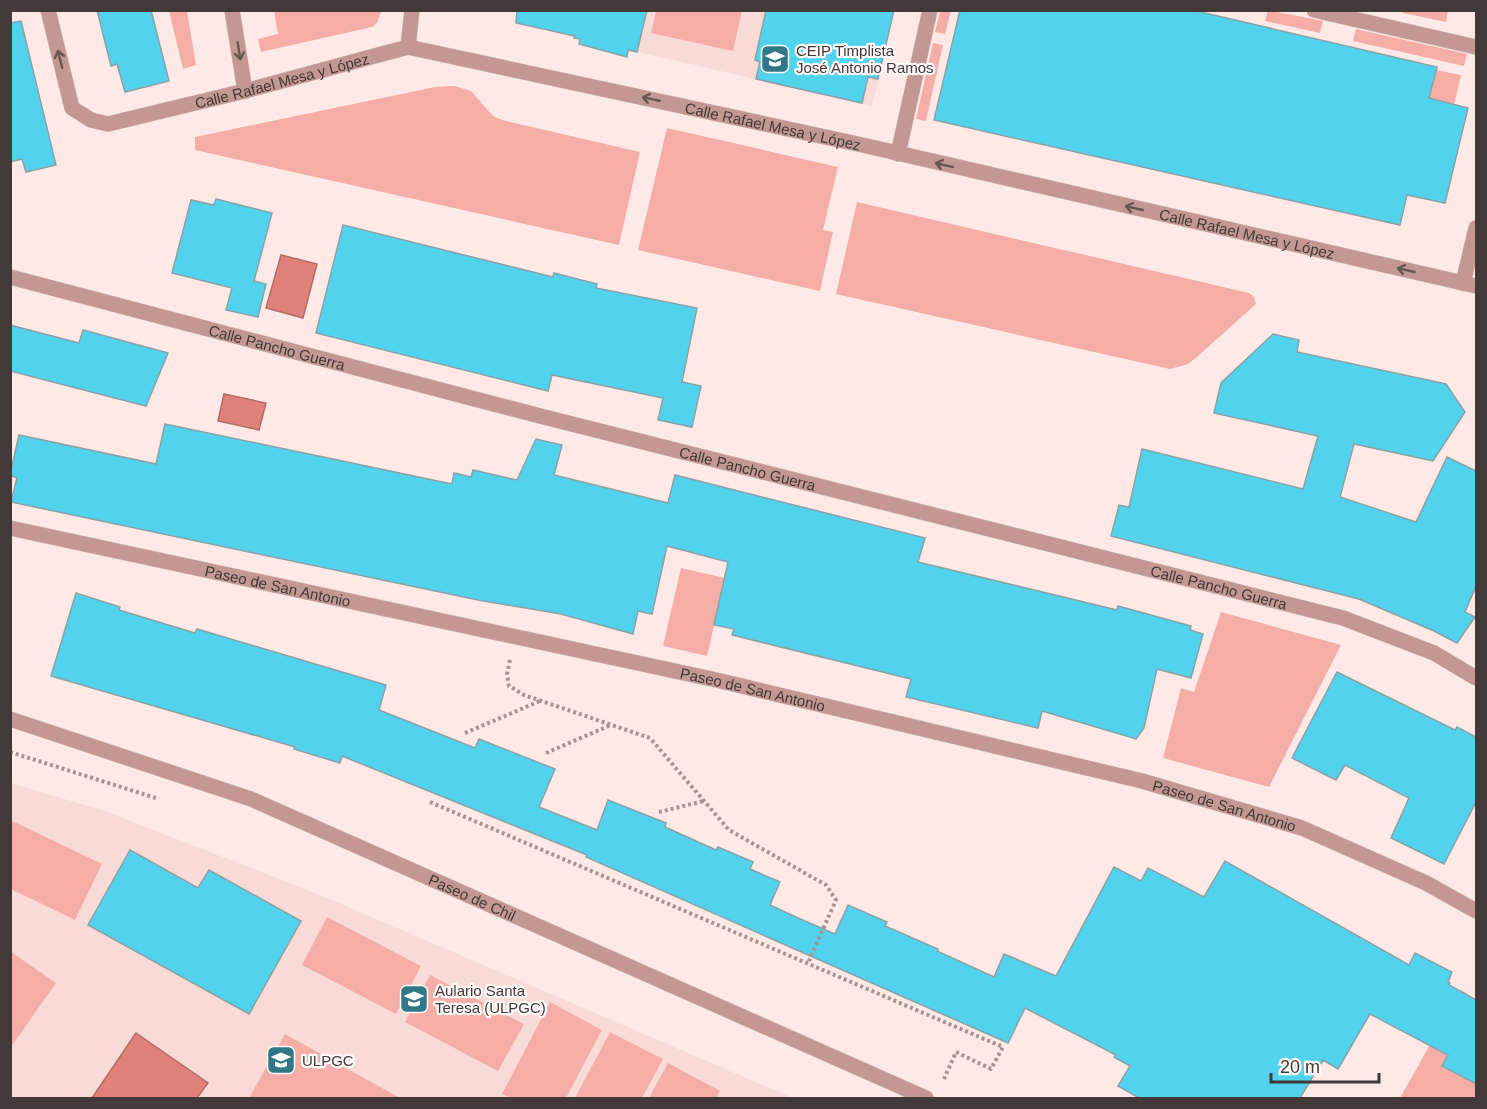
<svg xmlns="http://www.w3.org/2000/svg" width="1487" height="1109" font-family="Helvetica,sans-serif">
<rect width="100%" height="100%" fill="#fee9e6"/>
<g fill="#f8dad6">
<path d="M563,11H894L872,106L629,50L627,57L579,44L580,39L558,33Z"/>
<path d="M10,783L105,811L325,897L793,1098H11Z"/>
</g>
<g fill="#f5aea7">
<path d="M1268,10L1323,21L1320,33L1265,21Z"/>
<path d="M169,11H187L196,65L183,69Z"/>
<path d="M274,11L381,10V12L377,23L372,27L261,52L258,39L278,34Z"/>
<path d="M656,11H742L733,51L651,33Z"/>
<path d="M940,11H951L945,34L935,32Z"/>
<path d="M1403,11V10L1448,11L1446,22L1403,13Z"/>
<path d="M1356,29L1467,54L1464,66L1353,41Z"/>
<path d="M933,43L943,45L926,121L916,119Z"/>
<path d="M1436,70L1461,75L1454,105L1429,99Z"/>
<path d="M455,86L471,91L493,116L502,120L640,152L619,245L195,150V137L435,87Z"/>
<path d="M667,128L838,167L823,230L833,232L820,291L638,250Z"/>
<path d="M857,202L1249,293L1254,297L1256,304L1198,356L1188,364L1170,369L836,294Z"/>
<path d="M681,568L725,578L707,656L663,646Z"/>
<path d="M1221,612L1341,645L1269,787L1163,758L1181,688L1194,692Z"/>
<path d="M10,820L102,864L75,920L11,889Z"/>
<path d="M327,917L421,966L396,1014L302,965Z"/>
<path d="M11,952L56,983L11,1047Z"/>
<path d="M430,975L524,1024L498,1071L405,1022Z"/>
<path d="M1461,990L1470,996L1447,1039L1454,1043L1442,1066L1476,1084V1098H1400Z"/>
<path d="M550,1002L602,1030L566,1098H511L502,1094Z"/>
<path d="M610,1032L663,1059L642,1098H575Z"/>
<path d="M285,1034L400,1098H249Z"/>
<path d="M668,1063L720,1091L716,1098H649Z"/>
</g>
<g fill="#e0827a" stroke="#b16c66" stroke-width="1.5">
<path d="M281,255L317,264L303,318L266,308Z"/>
<path d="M224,394L266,403L259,430L218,421Z"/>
<path d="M136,1033L208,1083L197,1098H92Z"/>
</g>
<g fill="#51d3ed" stroke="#8ca1a6" stroke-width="1.5">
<path d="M97,10H151L169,81L125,92L117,64L111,66Z"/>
<path d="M517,10H647L637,52L628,50L627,57L579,44L580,39L574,38L575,36L516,23Z"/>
<path d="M766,10H894L878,79L868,77L862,103L756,79L760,62L755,60Z"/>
<path d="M960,10H1192L1437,67L1429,98L1468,108L1445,203L1407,195L1400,225L934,120Z"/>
<path d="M21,21L56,165L26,172L22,159L10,162V23Z"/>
<path d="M216,199L272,213L254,281L266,284L258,317L226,310L232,288L172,273L191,200L214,205Z"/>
<path d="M343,225L553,277L554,273L597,284L596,288L697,308L682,382L701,386L692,427L658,420L663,398L552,375L548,391L316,333Z"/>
<path d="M10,325L79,343L83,330L168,353L146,406L10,371Z"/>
<path d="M1273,334L1299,340L1297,352L1446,384L1465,412L1433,461L1354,444L1340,497L1416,522L1447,457L1476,471V586L1465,612L1475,617L1457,643L1434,631L1359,599L1111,536L1119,505L1129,507L1142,449L1303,489L1318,436L1214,413L1221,383Z"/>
<path d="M165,424L452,484L454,473L471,477L473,470L517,480L536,439L562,445L554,475L668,503L675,475L925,538L918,562L1117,610L1118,606L1191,626L1190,630L1203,634L1191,678L1157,669L1144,728L1136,739L1042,711L1038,728L906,697L911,679L732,635L734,629L714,625L728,562L667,546L652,614L638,611L633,634L561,614L478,600L11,502L17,478L10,475L19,435L156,464Z"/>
<path d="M76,593L120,607L119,610L195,633L197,629L386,685L379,710L475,748L479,739L555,769L539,807L597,830L608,800L666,823L665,827L716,850L718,847L753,862L750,869L780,882L770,905L798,918L835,934L848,905L887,922L885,926L938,949L937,951L994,977L1004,954L1056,976L1114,867L1141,881L1148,868L1204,897L1225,861L1409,965L1415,953L1452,972L1448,982L1450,983L1449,985L1476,1000V1084L1442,1066L1448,1055L1370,1014L1338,1069L1323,1060L1300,1098H1139L1118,1086L1130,1066L1114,1057L1116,1055L1025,1008L1008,1043L586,857L587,855L342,756L340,763L294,749L295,747L51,676Z"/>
<path d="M1337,672L1455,730L1457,727L1476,737V802L1444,864L1391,838L1409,798L1345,765L1336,780L1292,758Z"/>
<path d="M130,850L198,888L209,870L301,921L249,1014L88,925Z"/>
</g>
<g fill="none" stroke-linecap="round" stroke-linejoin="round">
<g stroke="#d8c6c3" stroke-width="16">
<g id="minor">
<path id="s1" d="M48,10L72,108L91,120L108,124L245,91L408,47L867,146L1476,286"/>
<path d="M232,10L245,91"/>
<path d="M1314,10L1476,47"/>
<path d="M408,47L412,10"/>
<path d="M898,154L930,10"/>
<path id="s2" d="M10,277L540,416L1343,618L1434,653L1476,678"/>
<path d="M1463,283L1476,228"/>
<path id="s3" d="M10,528L712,679L1142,781L1302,828L1426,883L1476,911"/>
</g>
</g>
<g stroke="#d8c6c3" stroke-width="16">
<g id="tertiary">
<path id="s4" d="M10,719L251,799L926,1098"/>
</g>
</g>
<g stroke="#a49492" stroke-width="4" stroke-dasharray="3 3" stroke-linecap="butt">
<path d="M510,660L507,674L509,686L524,695L650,738L729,830L826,885L836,900L808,963"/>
<path d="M465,733L540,701"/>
<path d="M10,752L159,799"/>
<path d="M546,753L611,725"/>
<path d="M430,802L1003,1047L991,1069L956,1052L944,1079"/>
<path d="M659,812L704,801"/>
</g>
<use href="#minor" stroke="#c39893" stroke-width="15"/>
<use href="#tertiary" stroke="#c39893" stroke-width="15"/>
</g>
<defs><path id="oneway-shaft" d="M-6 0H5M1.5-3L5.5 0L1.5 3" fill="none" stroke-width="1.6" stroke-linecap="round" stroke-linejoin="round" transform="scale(1.5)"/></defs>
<g stroke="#695653">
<use href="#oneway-shaft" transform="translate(239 51) rotate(81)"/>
<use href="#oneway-shaft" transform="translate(60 59) rotate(-104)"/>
<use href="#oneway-shaft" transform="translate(651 99) rotate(-168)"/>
<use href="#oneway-shaft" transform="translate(944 165) rotate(-167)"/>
<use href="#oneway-shaft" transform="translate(1134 208) rotate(-167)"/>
<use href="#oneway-shaft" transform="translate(1406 270) rotate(-167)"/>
</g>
<defs>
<g id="school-square" transform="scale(1.5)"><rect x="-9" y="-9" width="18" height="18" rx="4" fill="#327785" stroke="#fffafa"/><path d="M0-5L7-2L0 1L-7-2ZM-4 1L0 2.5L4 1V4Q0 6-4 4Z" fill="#fff"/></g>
<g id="university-square" transform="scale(1.5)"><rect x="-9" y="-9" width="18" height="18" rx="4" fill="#327785" stroke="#fffafa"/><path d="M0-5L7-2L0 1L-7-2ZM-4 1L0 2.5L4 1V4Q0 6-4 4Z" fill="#fff"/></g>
</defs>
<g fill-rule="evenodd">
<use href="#school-square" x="775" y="59"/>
<use href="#school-square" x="414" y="999"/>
<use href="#university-square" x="281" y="1060"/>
</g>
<g text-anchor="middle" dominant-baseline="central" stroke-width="4.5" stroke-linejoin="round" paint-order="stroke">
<g font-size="15" fill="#423938" stroke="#fffafa" text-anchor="start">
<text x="796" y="50">CEIP Timplista<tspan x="796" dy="17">José Antonio Ramos</tspan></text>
<text x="435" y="990">Aulario Santa<tspan x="435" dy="17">Teresa (ULPGC)</tspan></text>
<text x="302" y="1060">ULPGC</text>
</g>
<g font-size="15" fill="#423938" stroke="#fffafa">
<text stroke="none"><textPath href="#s1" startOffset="320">Calle Rafael Mesa y López</textPath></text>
<text stroke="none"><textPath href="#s1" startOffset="824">Calle Rafael Mesa y López</textPath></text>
<text stroke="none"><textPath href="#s1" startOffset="1310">Calle Rafael Mesa y López</textPath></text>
<text stroke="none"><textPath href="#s2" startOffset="276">Calle Pancho Guerra</textPath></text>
<text stroke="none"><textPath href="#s2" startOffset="762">Calle Pancho Guerra</textPath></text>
<text stroke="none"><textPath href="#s3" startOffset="274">Paseo de San Antonio</textPath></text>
<text stroke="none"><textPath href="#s2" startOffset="1248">Calle Pancho Guerra</textPath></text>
<text stroke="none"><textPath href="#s3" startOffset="760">Paseo de San Antonio</textPath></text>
<text stroke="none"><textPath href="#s3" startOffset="1246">Paseo de San Antonio</textPath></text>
<text stroke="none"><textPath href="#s4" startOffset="496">Paseo de Chil</textPath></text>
</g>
</g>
<rect width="1487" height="1109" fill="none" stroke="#423938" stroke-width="24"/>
<path d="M1271 1073v9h108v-9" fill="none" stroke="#423938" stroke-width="3"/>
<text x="1280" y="1073" font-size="18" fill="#423938" stroke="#fffafa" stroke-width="4.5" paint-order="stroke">20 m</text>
</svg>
